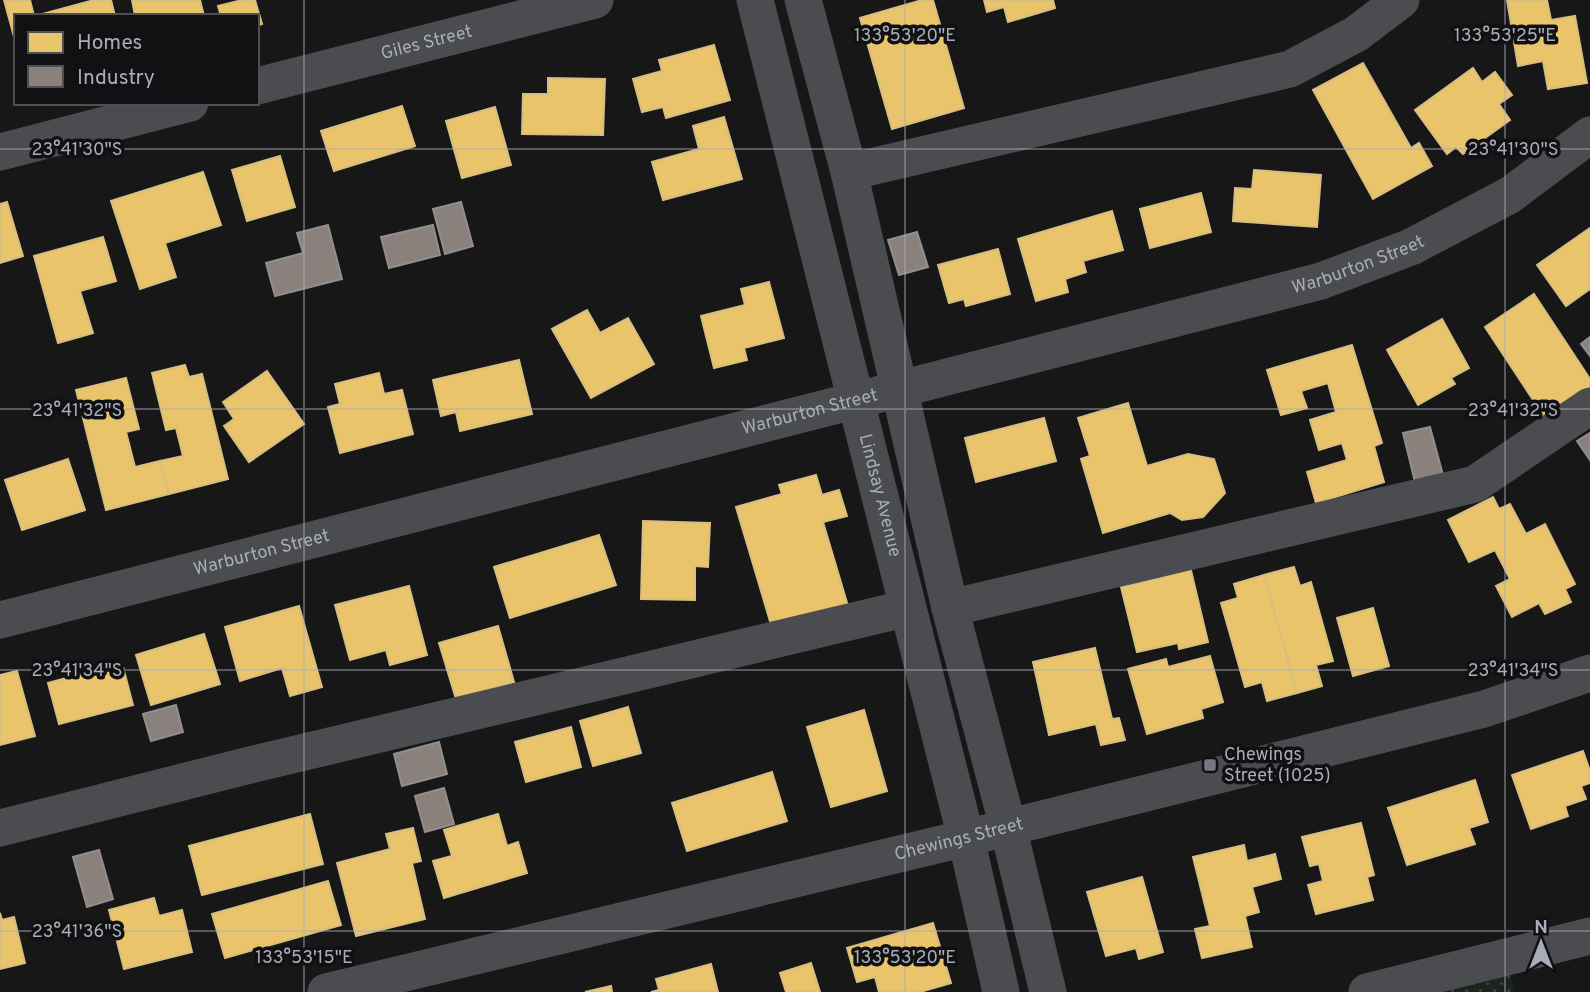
<svg xmlns="http://www.w3.org/2000/svg" width="1590" height="992" font-family="Overpass,sans-serif">
<defs>
<pattern id="green-dots" width="8" height="8" patternUnits="userSpaceOnUse" patternTransform="scale(1.75)"><rect width="8" height="8" fill="#1d241e"/><path d="M2 2h.1M6 6h.1" fill="none" stroke="#3b413d" stroke-width="1.8" stroke-linecap="round"/></pattern>
</defs>
<rect width="100%" height="100%" fill="#171717"/>
<path fill="url(#green-dots)" d="M1507,959L1514,992H1373Z"/>
<g fill="#e9c46a" stroke="#d6bd81" stroke-width="2">
<path d="M4,0H30L34,16H16V44Z"/>
<path d="M94,0H111L115,16H35Z"/>
<path d="M132,0H200L204,16H135Z"/>
<path d="M242,0H255L262,24L257,26V16H221L218,6Z"/>
<path d="M922,0H933L964,108L892,129L860,18Z"/>
<path d="M984,0H1053L1055,8L1008,22L1004,7L987,12Z"/>
<path d="M1507,0H1547L1551,20L1575,16L1587,83L1548,89L1543,61L1518,66Z"/>
<path d="M714,45L730,100L666,118L663,107L642,112L633,79L662,71L659,60Z"/>
<path d="M1363,63L1411,148L1419,143L1432,166L1373,199L1313,90Z"/>
<path d="M1473,68L1482,82L1495,72L1512,95L1499,104L1510,120L1463,154L1456,147L1447,154L1415,110Z"/>
<path d="M548,78L605,79L603,135L522,134L523,94H548Z"/>
<path d="M402,106L415,146L334,171L321,131Z"/>
<path d="M495,107L511,165L462,178L446,121Z"/>
<path d="M724,117L742,179L663,200L652,162L699,149L693,126Z"/>
<path d="M280,156L295,207L247,221L232,170Z"/>
<path d="M1254,170L1321,175L1317,227L1233,221L1235,188L1252,189Z"/>
<path d="M203,172L221,225L165,243L176,277L140,289L111,201Z"/>
<path d="M1201,193L1211,232L1150,248L1140,209Z"/>
<path d="M7,202L23,256L0,263V204Z"/>
<path d="M1112,211L1123,250L1083,261L1086,272L1065,279L1068,292L1036,301L1018,239Z"/>
<path d="M1590,228V289L1566,306L1537,265Z"/>
<path d="M103,237L116,281L80,291L93,333L58,343L34,256Z"/>
<path d="M998,249L1010,294L966,306L964,299L949,303L938,265Z"/>
<path d="M769,282L784,338L744,348L747,360L714,368L701,316L745,305L741,289Z"/>
<path d="M1534,294L1590,379V393L1547,421L1485,327Z"/>
<path d="M587,310L600,333L628,318L654,364L591,398L552,329Z"/>
<path d="M1442,319L1469,368L1451,378L1455,384L1418,405L1387,350Z"/>
<path d="M1352,345L1382,443L1374,446L1384,482L1316,503L1307,472L1347,460L1342,443L1319,450L1310,420L1336,412L1328,383L1301,391L1307,408L1281,415L1267,370Z"/>
<path d="M519,360L532,414L460,431L456,412L441,416L433,380Z"/>
<path d="M185,365L189,377L202,374L228,479L169,494L160,461L183,456L176,428L166,430L152,373Z"/>
<path d="M267,371L304,424L249,462L224,426L234,419L223,402Z"/>
<path d="M379,373L384,394L402,390L413,434L340,453L328,407L340,404L335,384Z"/>
<path d="M126,378L139,429L126,432L135,467L160,461L169,494L106,510L76,390Z"/>
<path d="M1128,403L1147,466L1188,454L1214,459L1225,493L1203,517L1182,520L1170,513L1103,533L1081,459L1090,456L1078,418Z"/>
<path d="M1044,418L1056,461L976,482L965,438Z"/>
<path d="M68,459L85,510L22,530L5,480Z"/>
<path d="M816,475L822,495L839,490L847,516L823,522L848,606L772,628L736,507L782,494L779,485Z"/>
<path d="M1493,497L1499,509L1510,504L1526,534L1545,524L1575,584L1565,589L1571,602L1545,614L1539,603L1512,617L1496,586L1510,579L1495,550L1469,562L1448,520Z"/>
<path d="M643,521L710,523L708,567L695,566V600L641,599Z"/>
<path d="M599,535L616,585L510,618L494,567Z"/>
<path d="M1189,562L1208,642L1179,649L1178,643L1137,652L1121,587L1165,577L1163,568Z"/>
<path d="M1294,567L1300,586L1311,582L1333,661L1316,665L1322,686L1297,693L1264,575Z"/>
<path d="M1264,575L1297,693L1267,701L1262,682L1245,687L1221,603L1238,598L1234,584Z"/>
<path d="M409,586L427,655L390,665L386,650L350,660L335,605Z"/>
<path d="M299,606L322,687L290,696L282,668L240,681L225,627Z"/>
<path d="M1373,608L1389,666L1353,676L1337,618Z"/>
<path d="M498,626L514,682L456,699L439,643Z"/>
<path d="M204,634L220,684L151,705L136,655Z"/>
<path d="M1095,648L1112,719L1119,718L1125,740L1101,745L1096,724L1049,735L1033,662Z"/>
<path d="M1210,656L1223,702L1201,709L1203,718L1147,734L1128,669L1166,659L1168,667Z"/>
<path d="M122,663L133,705L59,724L48,683Z"/>
<path d="M17,671L35,736L0,745V675Z"/>
<path d="M628,707L641,753L593,766L580,721Z"/>
<path d="M864,710L887,791L831,807L807,727Z"/>
<path d="M571,727L581,767L526,782L515,742Z"/>
<path d="M1583,751L1590,771V783L1581,786L1586,799L1565,806L1568,816L1531,829L1512,775Z"/>
<path d="M772,772L787,821L687,851L672,803Z"/>
<path d="M1475,780L1488,822L1469,828L1475,844L1407,865L1388,808Z"/>
<path d="M310,814L323,864L202,895L189,846Z"/>
<path d="M498,814L507,846L518,842L527,873L444,898L433,861L452,856L444,830Z"/>
<path d="M1361,823L1374,875L1367,877L1373,900L1316,914L1308,885L1323,881L1319,864L1310,866L1302,837Z"/>
<path d="M413,828L421,861L412,863L425,919L356,936L337,863L390,849L386,834Z"/>
<path d="M1244,845L1247,861L1275,854L1281,879L1252,887L1259,912L1245,916L1252,947L1202,958L1195,929L1210,926L1193,857Z"/>
<path d="M1142,877L1163,952L1139,959L1136,948L1106,956L1087,892Z"/>
<path d="M328,881L341,925L225,958L212,914Z"/>
<path d="M154,898L159,916L182,910L192,952L124,969L109,910Z"/>
<path d="M0,913L2,920L14,917L25,963L0,969Z"/>
<path d="M933,923L951,983L920,992H879L875,977L857,982L847,948Z"/>
<path d="M811,963L820,992H786L780,973Z"/>
<path d="M711,964L718,992H651L659,990L656,979Z"/>
<path d="M611,986L612,992H585Z"/>
</g>
<g fill="#8a817c" stroke="#938e8e" stroke-width="2">
<path d="M461,202L473,246L445,254L433,209Z"/>
<path d="M328,225L342,279L275,296L266,263L303,253L297,233Z"/>
<path d="M433,225L440,255L389,268L381,237Z"/>
<path d="M917,232L928,267L899,275L888,240Z"/>
<path d="M1590,337V356L1581,344Z"/>
<path d="M1430,427L1443,475L1415,482L1403,433Z"/>
<path d="M1590,433V460L1577,441Z"/>
<path d="M176,705L183,732L151,741L143,714Z"/>
<path d="M439,742L447,774L402,786L394,754Z"/>
<path d="M444,788L454,824L425,832L415,796Z"/>
<path d="M99,850L113,899L87,907L73,857Z"/>
</g>
<g fill="none" stroke-linecap="round" stroke-linejoin="round">
<g stroke="#4b4c50" stroke-width="37">
<path id="s1" d="M755,0L966,838L1001,992"/>
<path d="M803,0L849,172L950,608L1008,827L1048,992"/>
<path id="s2" d="M257,86L595,0"/>
<path d="M0,152L190,103"/>
<path d="M849,172L1290,69L1356,34L1401,0"/>
<path d="M950,608L1475,484L1590,406"/>
<path id="s3" d="M0,620L1321,281L1411,247L1510,195L1590,135"/>
<path d="M0,828L246,766L908,608"/>
<path id="s4" d="M326,992L966,838L1484,709L1590,673"/>
<path d="M1367,992L1590,936"/>
</g>
</g>
<path fill="none" stroke="#a8adb8" stroke-width="2" stroke-opacity="0.45" d="M304,0V992M905,0V992M1505,0V992M0,149H1590M0,409H1590M0,670H1590M0,931H1590"/>
<rect fill="#757880" stroke="#111113" stroke-width="2.5" x="1203" y="758" width="14" height="14" rx="3.5"/>
<g text-anchor="middle" dominant-baseline="central" stroke-width="7" stroke-linejoin="round" paint-order="stroke">
<g font-size="18" fill="#a8adb8" stroke="#111113">
<text stroke="none"><textPath href="#s2" startOffset="175">Giles Street</textPath></text>
<text stroke="none"><textPath href="#s3" startOffset="1404">Warburton Street</textPath></text>
<text stroke="none"><textPath href="#s3" startOffset="836">Warburton Street</textPath></text>
<text stroke="none"><textPath href="#s1" startOffset="511">Lindsay Avenue</textPath></text>
<text stroke="none"><textPath href="#s3" startOffset="270">Warburton Street</textPath></text>
<text stroke="none"><textPath href="#s4" startOffset="651">Chewings Street</textPath></text>
</g>
<g font-size="18" fill="#a8adb8" stroke="#111113" text-anchor="start">
<text x="1224" y="755">Chewings<tspan x="1224" dy="21">Street (1025)</tspan></text>
</g>
</g>
<g font-size="18" text-anchor="middle" fill="#a8adb8" stroke="#111113" stroke-width="7" stroke-linejoin="round" paint-order="stroke">
<text x="905" y="41">133°53'20"E</text>
<text x="1505" y="41">133°53'25"E</text>
<text x="77" y="155">23°41'30"S</text>
<text x="1513" y="155">23°41'30"S</text>
<text x="77" y="416">23°41'32"S</text>
<text x="1513" y="416">23°41'32"S</text>
<text x="77" y="676">23°41'34"S</text>
<text x="1513" y="676">23°41'34"S</text>
<text x="77" y="937">23°41'36"S</text>
<text x="304" y="963">133°53'15"E</text>
<text x="905" y="963">133°53'20"E</text>
</g>
<rect x="14" y="14" width="245" height="91" fill="#111113" stroke="#4d4f55" stroke-width="2"/>
<rect x="28" y="32" width="35" height="21" fill="#e9c46a" stroke="#4d4f55" stroke-width="2"/>
<text x="77" y="49" font-size="21" fill="#a8adb8">Homes</text>
<rect x="28" y="66" width="35" height="21" fill="#8a817c" stroke="#4d4f55" stroke-width="2"/>
<text x="77" y="84" font-size="21" fill="#a8adb8">Industry</text>
<g transform="translate(1541 943)" stroke="#111113" stroke-width="5" paint-order="stroke">
<path d="M0-5L12 26L0 18L-12 26Z" fill="#a8adb8"/>
<text y="-10" font-size="19" font-weight="bold" text-anchor="middle" fill="#a8adb8">N</text>
</g>
</svg>
